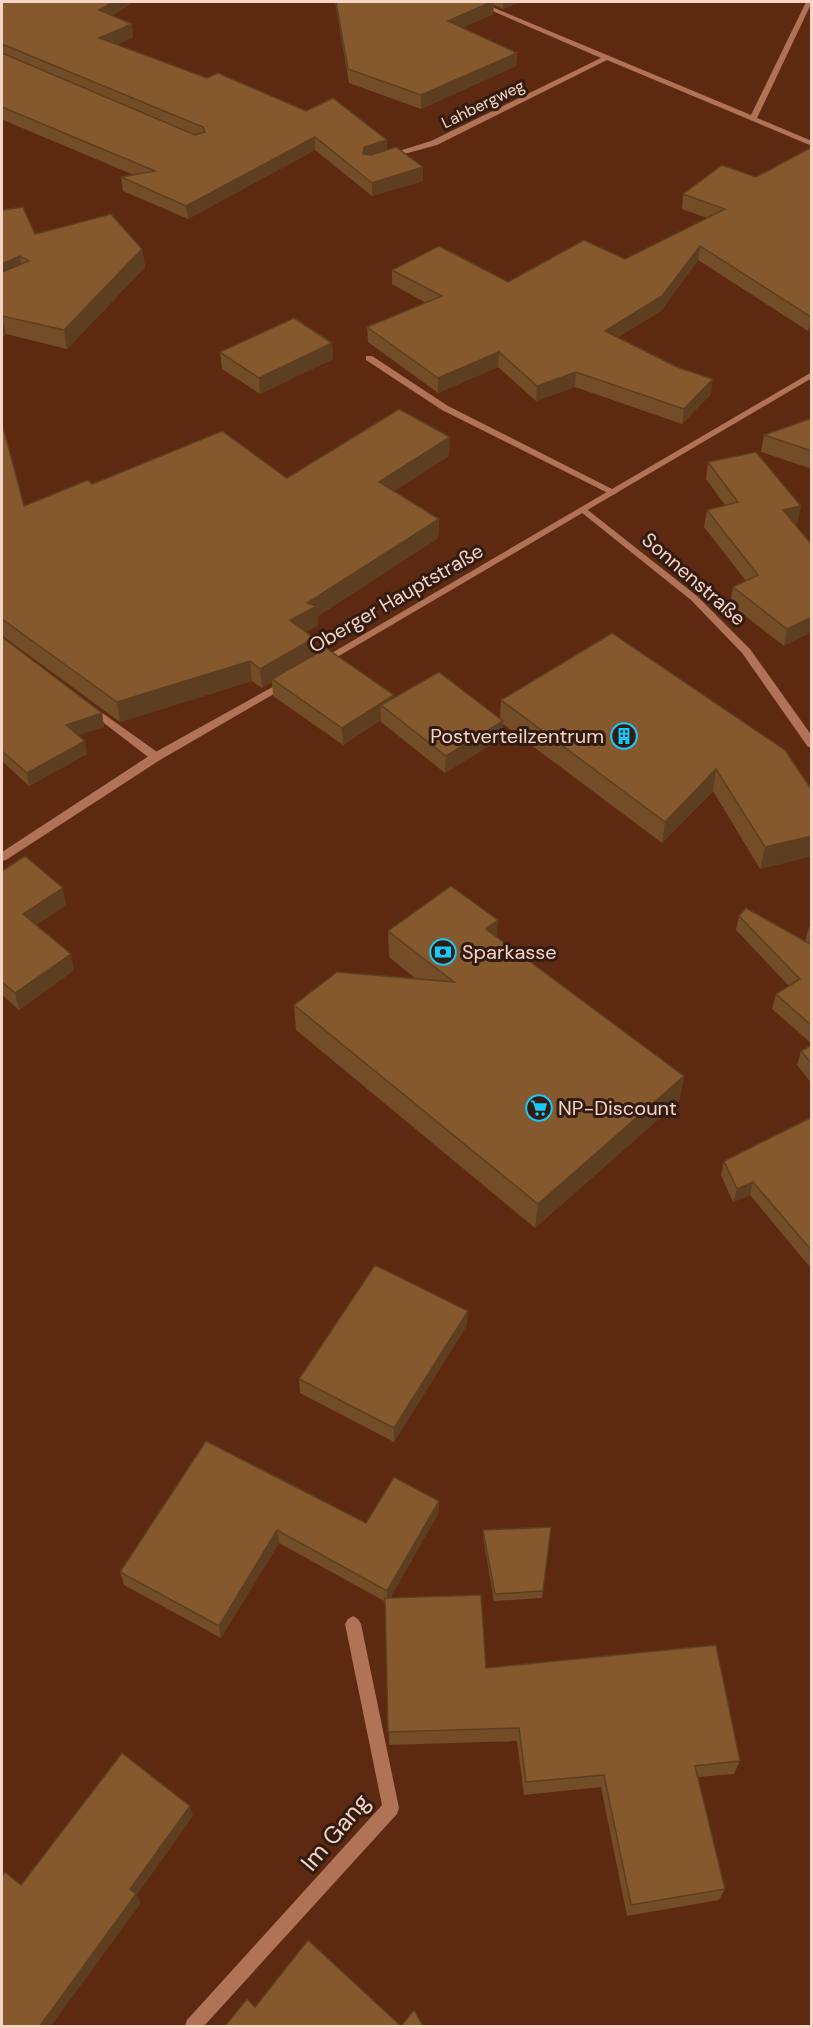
<svg xmlns="http://www.w3.org/2000/svg" width="813" height="2028" font-family="'DM Sans',sans-serif">
<rect width="100%" height="100%" fill="#5d2910"/>
<g fill="none" stroke-linecap="round" stroke-linejoin="round">
<g fill="#b07358" fill-rule="evenodd">
<path d="M366,356H372L448,406L618,492L613,495L610,494L442,410L366,360Z"/>
<path d="M353,1616L358,1619L361,1624L399,1808L397,1814L204,2026H185L187,2020L382,1805L345,1624L348,1619Z"/>
</g>
<g fill="#b07358" fill-rule="evenodd">
<path d="M472,2H480L751,115L806,2H812L757,118L812,141V146L607,60L437,145L386,159V155L431,141L601,58Z"/>
<path d="M584,507L697,596L750,649L812,736V747H808L742,653L691,600L581,512V508Z"/>
<path d="M91,705L160,754L161,757L160,760H152L87,710L86,708Z"/>
</g>
<g fill="#b07358" fill-rule="evenodd">
<path d="M812,372V378L327,663L323,664L318,661Z"/>
<path d="M287,679L291,680L292,682L291,684L160,760L6,860L2,861V852L152,754Z"/>
</g>
</g>
<g fill="#724d27">
<path d="M2,2H133L112,16L133,37L116,45L207,78L387,140V150L423,167V181L372,196L315,150L188,219L123,191L121,177L134,175L3,120L2,121Z"/>
<path d="M335,2H520L503,9L494,5L493,14L462,28L517,53L516,66L421,109L349,83Z"/>
<path d="M812,147V329L808,331L698,260L661,311L618,337L711,394L682,424L575,387L536,401L498,367L438,393L368,342L367,327L426,303L392,284V270L508,282L625,259L707,218L682,209L683,194L756,177Z"/>
<path d="M2,210L35,234L142,249L145,267L67,349L6,334L2,337Z"/>
<path d="M332,343L333,359L260,394L222,369L220,352Z"/>
<path d="M812,418V469L761,452L764,435Z"/>
<path d="M2,423L24,506L92,484L287,478L450,437L449,456L394,491L439,519L438,538L318,616V625L306,632L315,654L394,695V698L500,719L501,700L812,790V856L760,869L713,791L662,843L503,724L502,738L445,773L381,722V720L343,745L273,696L272,682L262,688L252,681L120,722L4,637L2,634Z"/>
<path d="M708,462L801,506L797,523L794,524L812,545L784,646L730,604L733,587L746,581L704,527L707,510L725,505L706,479Z"/>
<path d="M2,637L102,713L104,727L78,735L87,754L29,786L2,761Z"/>
<path d="M2,871L66,905L36,925L74,970L19,1010L2,995Z"/>
<path d="M739,916L805,941L809,927L812,925V1044L772,1009L776,994L789,986L736,930Z"/>
<path d="M388,931L497,938L684,1076L679,1101L535,1228L296,1030L294,1005L416,979L389,957Z"/>
<path d="M812,1045V1084L797,1065L801,1051Z"/>
<path d="M812,1117V1265L809,1266L750,1195L733,1202L721,1175L724,1161Z"/>
<path d="M467,1325L394,1442L300,1393L299,1379Z"/>
<path d="M206,1441L366,1523L439,1501L438,1514L390,1598L486,1668L740,1761L734,1774L698,1777L725,1889L719,1900L627,1916L601,1787L524,1795L517,1741L389,1745L386,1602L279,1543L221,1638L124,1585L120,1572Z"/>
<path d="M551,1527L542,1598L494,1601L483,1537V1530Z"/>
</g>
<g fill="#5d3e20">
<path d="M113,2H133L101,23L99,10Z"/>
<path d="M491,2H494L493,14L448,35V21Z"/>
<path d="M503,2H520L503,9Z"/>
<path d="M132,24L133,37L101,51L99,38Z"/>
<path d="M517,53L516,66L421,109V95Z"/>
<path d="M315,137V150L188,219L186,206Z"/>
<path d="M387,140V153L364,160L363,154L364,147Z"/>
<path d="M423,167V181L372,196V183Z"/>
<path d="M700,246L698,260L661,311L604,346L605,331Z"/>
<path d="M142,249L145,267L67,349L64,330Z"/>
<path d="M20,256L24,275L2,284V264Z"/>
<path d="M2,316L6,334L2,337Z"/>
<path d="M812,316V329L808,331L811,317Z"/>
<path d="M332,343L333,359L260,394L259,378Z"/>
<path d="M499,352L498,367L438,393V378Z"/>
<path d="M576,372L575,387L536,401L537,386Z"/>
<path d="M713,379L711,394L682,424L684,409Z"/>
<path d="M450,437L449,456L379,501V482Z"/>
<path d="M801,506L797,523L780,527L783,510Z"/>
<path d="M439,519L438,538L318,616V625L291,640L290,620L307,603Z"/>
<path d="M812,617V632L784,646L787,629Z"/>
<path d="M314,638L315,657L272,679V682L262,688L260,669Z"/>
<path d="M250,661L252,681L120,722L117,702Z"/>
<path d="M394,695V712L381,705V720L343,745L342,728Z"/>
<path d="M102,713L104,727L69,738L66,725Z"/>
<path d="M503,721L502,738L445,773L446,756Z"/>
<path d="M85,741L87,754L29,786L27,773Z"/>
<path d="M716,769L713,791L662,843L665,822Z"/>
<path d="M812,836V856L760,869L765,847Z"/>
<path d="M63,888L66,905L27,931L23,914Z"/>
<path d="M498,920L496,946L486,929Z"/>
<path d="M71,954L74,970L19,1010L15,993Z"/>
<path d="M684,1076L679,1101L535,1228L538,1204Z"/>
<path d="M753,1182L750,1195L733,1202L737,1189Z"/>
<path d="M468,1311L467,1325L394,1442V1428Z"/>
<path d="M439,1501L438,1514L387,1603V1591Z"/>
<path d="M277,1530L279,1543L221,1638L219,1626Z"/>
<path d="M190,1806L193,1816L137,1895L141,1903L51,2026H40L130,1889Z"/>
</g>
<g fill="#85592d" stroke="#5d3e20" stroke-width="1.5">
<path d="M2,2H113L99,10L132,24L99,38L207,78L218,73L306,111L333,98L387,140L364,147L363,154L371,155L396,147L423,167L372,183L315,137L186,206L121,177L155,171L2,107V53L195,135L205,132L203,127L2,44Z"/>
<path d="M336,2H491L448,21L517,53L421,95L348,69Z"/>
<path d="M812,147V316L811,317L700,246L662,296L605,331L677,367L713,379L684,409L576,372L537,386L499,352L438,378L367,327L442,296L392,270L439,246L508,282L584,240L625,259L725,209L683,194L722,165L756,177Z"/>
<path d="M23,207L35,234L111,214L142,249L64,330L2,316V272L29,261L20,256L2,264V210Z"/>
<path d="M294,318L332,343L259,378L220,352Z"/>
<path d="M399,409L450,437L379,482L439,519L307,603L317,606L290,620L314,638L260,669L250,661L117,702L2,619V423L24,506L88,480L92,484L222,431L287,478Z"/>
<path d="M812,418V451L764,435Z"/>
<path d="M756,452L801,506L783,510L812,545V617L787,629L733,587L758,575L707,510L738,502L708,462Z"/>
<path d="M612,633L785,750L812,790V836L765,847L716,769L665,822L501,700Z"/>
<path d="M2,637L102,713L66,725L85,741L27,773L2,751Z"/>
<path d="M326,648L394,695L342,728L272,679Z"/>
<path d="M439,672L503,721L446,756L381,705Z"/>
<path d="M25,856L63,888L23,914L71,954L15,993L2,982V871Z"/>
<path d="M451,886L498,920L486,929L684,1076L538,1204L294,1005L337,972L454,982L388,931Z"/>
<path d="M746,908L812,945V1026L776,994L800,979L739,916Z"/>
<path d="M812,1045V1064L801,1051Z"/>
<path d="M812,1117V1251L753,1182L737,1189L724,1161Z"/>
<path d="M375,1265L468,1311L394,1428L299,1379Z"/>
<path d="M206,1441L366,1523L394,1477L439,1501L387,1591L277,1530L219,1626L120,1572Z"/>
<path d="M551,1527L543,1591L495,1594L483,1530Z"/>
<path d="M481,1595L486,1668L716,1645L740,1761L695,1766L725,1889L631,1905L604,1775L526,1782L519,1728L388,1732L385,1598Z"/>
<path d="M122,1753L190,1806L130,1889L136,1894L40,2026H2V1876L5,1872L21,1885Z"/>
<path d="M308,1940L401,2026H225L247,1999L255,2007Z"/>
<path d="M414,2010L423,2026H401Z"/>
</g>
<defs>
<g id="building-ring" transform="scale(1.35)"><circle r="9.5" fill="#321b10" stroke="#18cafc" stroke-width="1.5"/><path d="M-4-6H4V6H1V3H-1V6H-4ZM-2.5-4.3h1.7v1.8h-1.7ZM.8-4.3h1.7v1.8H.8ZM-2.5-1h1.7V.8h-1.7ZM.8-1h1.7V.8H.8Z" fill="#18cafc"/></g>
<g id="bank-ring" transform="scale(1.35)"><circle r="9.5" fill="#321b10" stroke="#18cafc" stroke-width="1.5"/><path d="M-6-4H6V4H-6ZM0-2.3a2.3 2.3 0 1 0 0 4.6a2.3 2.3 0 1 0 0-4.6Z" fill="#18cafc"/></g>
<g id="supermarket-ring" transform="scale(1.35)"><circle r="9.5" fill="#321b10" stroke="#18cafc" stroke-width="1.5"/><path d="M-6-5.5h2.5l.6 2H6L4.5 2H-2.5L-4.4-4H-6ZM-1.5 3.2a1.3 1.3 0 1 0 .1 0ZM3 3.2a1.3 1.3 0 1 0 .1 0Z" fill="#18cafc"/></g>
</defs>
<g fill-rule="evenodd">
<use href="#building-ring" x="624" y="736"/>
<use href="#bank-ring" x="443" y="952"/>
<use href="#supermarket-ring" x="539" y="1108"/>
</g>
<g text-anchor="middle" dominant-baseline="central" stroke-width="6" stroke-linejoin="round" paint-order="stroke">
<g font-size="16" fill="#f6d5c7" stroke="#321b10">
<text transform="translate(483 104) rotate(-26)">Lahbergweg</text>
</g>
<g font-size="20" fill="#f6d5c7" stroke="#321b10">
<text transform="translate(694 579) rotate(41)">Sonnenstraße</text>
<text transform="translate(396 598) rotate(-30)">Oberger Hauptstraße</text>
</g>
<g font-size="20" fill="#f6d5c7" stroke="#321b10" text-anchor="start">
<text x="604" y="736" text-anchor="end">Postverteilzentrum</text>
<text x="462" y="952">Sparkasse</text>
<text x="558" y="1108">NP-Discount</text>
</g>
<g font-size="24" fill="#f6d5c7" stroke="#321b10">
<text transform="translate(335 1832) rotate(-50)">Im Gang</text>
</g>
</g>
<rect width="813" height="2028" fill="none" stroke="#f6d5c7" stroke-width="6"/>
</svg>
